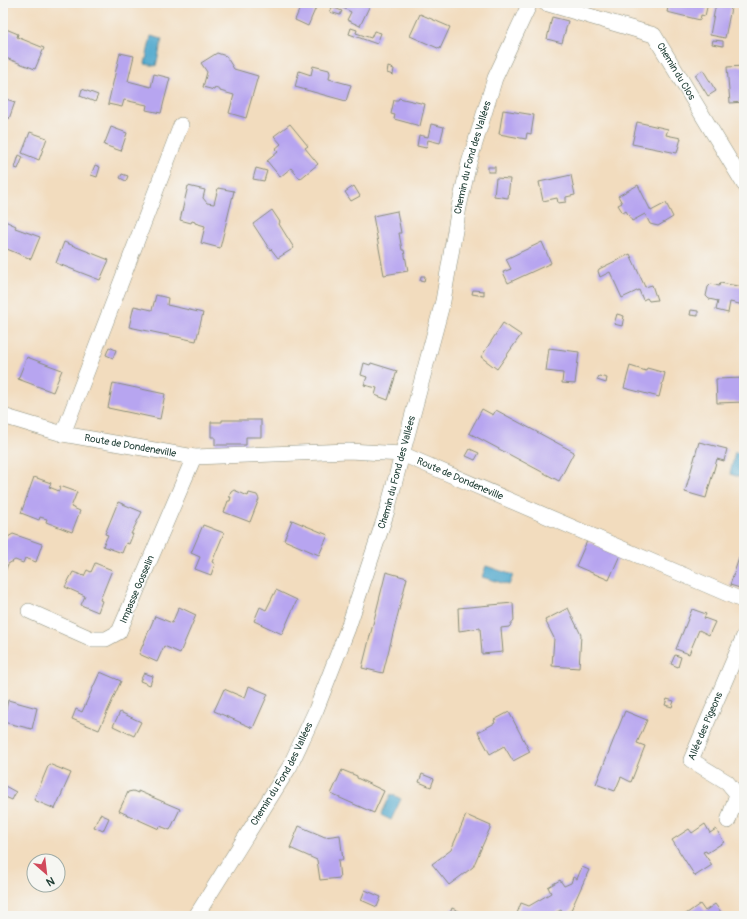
<svg xmlns="http://www.w3.org/2000/svg" width="747" height="919" font-family="Pangolin,sans-serif">
<rect width="100%" height="100%" fill="#f6f6f2"/>
<filter id="ink" filterUnits="userSpaceOnUse"><feTurbulence type="fractalNoise" baseFrequency=".025" numOctaves="2"/><feDisplacementMap in="SourceGraphic" scale="8" xChannelSelector="R" yChannelSelector="G"/><feConvolveMatrix kernelMatrix="1 2 1 2 8 2 1 2 1" color-interpolation-filters="sRGB"/></filter>
<filter id="wash" filterUnits="userSpaceOnUse"><feTurbulence type="fractalNoise" baseFrequency=".012" numOctaves="4" result="noise"/><feDisplacementMap in="SourceGraphic" scale="16" xChannelSelector="R" yChannelSelector="G"/><feGaussianBlur stdDeviation="0.9" result="paint"/><feColorMatrix in="noise" values="0 0 0 0 0 0 0 0 0 0 0 0 0 0 0 0 0 1.4 0 .05"/><feComposite in="paint" operator="in"/></filter>
<g filter="url(#wash)">
<rect width="100%" height="100%" fill="#f2dcbe"/>
<g fill="#50a8cd" stroke="#387280">
<path d="M151,36L162,39L156,66L145,64Z"/>
<path d="M735,452L744,454V462L740,477L730,474Z"/>
<path d="M486,566L513,575L509,585L482,577Z"/>
<path d="M391,794L401,799L391,820L381,815Z"/>
</g>
<g id="blocks">
<g fill="#b7a5f0">
<path d="M302,3H313L317,5L308,26L295,20Z"/>
<path d="M333,3H371L360,26L347,20L351,12Z"/>
<path d="M669,3H708L705,16L701,15L700,20L667,12Z"/>
<path d="M716,3H732L725,38L710,35Z"/>
<path d="M332,7L342,11L340,15L330,12Z"/>
<path d="M420,14L450,27L440,49L410,36Z"/>
<path d="M552,17L568,21L562,43L547,39Z"/>
<path d="M351,28L357,30L356,33L371,38L374,31L381,33L377,44L349,34Z"/>
<path d="M6,29L18,34L17,37L44,48L35,69L3,57V36Z"/>
<path d="M713,40L723,41V46L712,44Z"/>
<path d="M120,53L134,56L128,81L151,87L154,74L170,78L161,113L146,110L147,105L124,100L122,107L108,104Z"/>
<path d="M217,53L226,56L234,69L258,76L246,118L229,113L234,95L220,91V90L215,88L214,90L203,87L207,72L201,63Z"/>
<path d="M313,66L329,70L330,73L329,79L351,85L346,101L295,87L299,71L311,75Z"/>
<path d="M744,66V102L730,103L727,67Z"/>
<path d="M388,67L394,69L393,75L387,73Z"/>
<path d="M703,70L716,91L708,96L695,75Z"/>
<path d="M82,89L98,95L95,102L80,96Z"/>
<path d="M3,98L15,102L9,119L3,116Z"/>
<path d="M399,98L425,104L420,126L394,119L395,115L391,114L394,100H398Z"/>
<path d="M503,110L534,115L531,134L527,133L526,139L499,134Z"/>
<path d="M637,122L668,129L666,135L681,138L677,153L632,144Z"/>
<path d="M290,124L308,146L305,148L318,164L300,179L291,168L280,177L267,161L278,152L275,149L281,144L274,136Z"/>
<path d="M431,124L444,127L440,143L428,140L426,148L417,146L419,135L428,137Z"/>
<path d="M111,127L127,133L121,151L104,145Z"/>
<path d="M30,132L47,138L39,160L22,153Z"/>
<path d="M19,155L23,157L18,169L15,168Z"/>
<path d="M95,165L100,167L97,177L91,175Z"/>
<rect x="488" y="167" width="7" height="5"/>
<path d="M256,168L267,171L264,181L253,179Z"/>
<path d="M122,174L128,176L126,181L120,178Z"/>
<path d="M571,175L575,195L566,197V202L558,203L557,198L543,201L539,182Z"/>
<path d="M496,178L510,179L508,198L494,196Z"/>
<path d="M638,185L651,211L666,203L673,217L658,226L650,224L645,214L632,221L626,211L623,213L618,205L622,203L618,196Z"/>
<path d="M188,186L205,190L203,198L207,203L214,204L218,188L234,191L220,248L201,243L205,226L195,223V222L192,221L191,223L180,220Z"/>
<path d="M354,186L360,196L351,201L345,192Z"/>
<path d="M272,210L280,222L279,224L294,248L278,258L271,249L270,250L253,224Z"/>
<path d="M397,211L401,233H399L402,250H404L408,271L384,275L373,216Z"/>
<path d="M5,221L16,226L15,228L40,237L31,259L7,249L4,256H3V225Z"/>
<path d="M64,242L109,260L100,280L56,263Z"/>
<path d="M542,242L551,263L508,283L503,272L511,269L506,259Z"/>
<path d="M630,254L645,287L652,285L657,300L649,301L647,298L643,300L639,290L622,298L610,272L600,277L598,271L599,269Z"/>
<path d="M421,276H425L424,282L420,281Z"/>
<path d="M720,283L744,287V305L730,302L728,313L716,310L718,301L709,299L706,296L708,287L711,284L719,286Z"/>
<path d="M473,290L484,291V296L472,294Z"/>
<path d="M156,295L168,298L167,305L203,313L196,341L129,327L134,306L152,310Z"/>
<path d="M691,310L698,311V316L690,315Z"/>
<path d="M617,314L624,316L622,326L614,324Z"/>
<path d="M503,323L521,335L497,369L481,357Z"/>
<path d="M109,347L116,350L113,358L106,355Z"/>
<path d="M549,348L579,352L575,384L562,383L563,373L546,371Z"/>
<path d="M27,357L62,370L53,392L18,379Z"/>
<path d="M364,363L370,365L371,363L397,371L388,400L375,395L377,388L364,385L367,377L361,375Z"/>
<path d="M630,366L646,371L647,368L665,373L659,397L624,388Z"/>
<path d="M599,376L607,378L606,383L597,380Z"/>
<path d="M744,378V402L717,403L716,379Z"/>
<path d="M113,383L165,394L160,419L108,408Z"/>
<path d="M482,409L493,415L496,410L574,452L559,481L469,433Z"/>
<path d="M222,420H261V437H246V445H215V437H211V422H222Z"/>
<path d="M699,442L727,449L724,461L717,459L706,498L685,492Z"/>
<path d="M470,449L479,453L475,460L466,456Z"/>
<path d="M34,477L51,483L49,487L59,491L60,486L77,492L71,507L80,511L72,532L46,522L47,519L40,517L39,520L21,513Z"/>
<path d="M234,490L248,496L249,493L257,495L259,499L250,522L224,512L228,501H230L231,497H229L231,492Z"/>
<path d="M118,502L142,512L131,534H133L129,544L126,543L122,553L103,546L108,535L105,534Z"/>
<path d="M292,520L328,535L319,555L284,540Z"/>
<path d="M203,525L224,533L212,562L215,564L211,575L195,569L200,557L191,553Z"/>
<path d="M13,534L42,544L36,562L25,558L23,563L15,560L8,564L3,577V540Z"/>
<path d="M587,541L620,555L609,580L576,566Z"/>
<path d="M741,552L744,553V578L740,588L730,585Z"/>
<path d="M95,563L112,570L100,600L102,601L98,612L81,605L85,596L65,587L73,572L84,576L87,570L91,572Z"/>
<path d="M386,572L407,578L383,673L362,668Z"/>
<path d="M276,590L297,600L282,634L254,621L260,607L266,610Z"/>
<path d="M513,603L514,621L509,627L501,628L503,652L482,654L480,628L459,631L458,608Z"/>
<path d="M179,607L196,615L180,653L164,646L157,662L139,654L155,616L172,623Z"/>
<path d="M568,608L581,635L579,668L552,666L554,638L545,620Z"/>
<path d="M692,609L706,614L704,618L715,622L709,635L699,630L689,654L676,649Z"/>
<path d="M675,655L681,657L678,667L671,664Z"/>
<path d="M100,672L121,681L99,730L72,719L76,709L82,712Z"/>
<path d="M144,673L153,676L150,685L140,681Z"/>
<path d="M249,686L268,694L253,728L214,711L224,689L245,698Z"/>
<path d="M667,699L674,701L672,707L665,705Z"/>
<path d="M8,700L37,708L32,729L3,722V714H5Z"/>
<path d="M625,711L647,720L637,743L645,746L631,782L621,777L615,791L596,784Z"/>
<path d="M120,712L141,722L134,736L113,726Z"/>
<path d="M509,712L530,752L513,761L504,746L490,754L478,732L495,723L494,720Z"/>
<path d="M49,764L71,773L55,809L34,800Z"/>
<path d="M342,770L357,776V778L384,791L374,813L331,794Z"/>
<path d="M422,774L434,779L431,787L419,782Z"/>
<path d="M3,785L16,792L12,800L3,796Z"/>
<path d="M133,791L138,793V791L180,809L170,830L160,826L159,829L119,811L128,792Z"/>
<path d="M100,814L109,818L103,831L94,827Z"/>
<path d="M466,815L491,826L473,867L449,885L432,864L451,850Z"/>
<path d="M705,824L710,833L716,829L724,842L707,853L706,851L703,852L712,865L695,876L672,840L689,829L692,833Z"/>
<path d="M299,826L325,837L340,835L343,860H338L340,878L320,880L317,860L290,848Z"/>
<path d="M582,867L589,870L571,910L564,915L561,910L549,916H516L521,903L529,906L551,893L548,887L560,880L564,886L571,883L573,877L577,879Z"/>
<path d="M365,890L381,897L377,907L361,900Z"/>
<path d="M700,904L705,911L715,904L724,916H683Z"/>
<path d="M452,908L461,912L459,916H449Z"/>
</g>
</g>
</g>
<g filter="url(#ink)">
<use href="#blocks" fill-opacity="0" stroke="#888c79" stroke-width="1"/>
<g fill="none" stroke-linecap="round" stroke-linejoin="round">
<g stroke="#888c79" stroke-width="16">
<g id="street">
<path id="s1" d="M545,3L654,35L744,184"/>
<path id="s2" d="M3,416L63,434L194,457L349,451L402,454L744,601"/>
<path d="M63,434L181,125"/>
<path id="s3" d="M29,611L92,639H106L119,632L194,457"/>
<path id="s4" d="M728,821L737,794L727,782L691,760L744,636"/>
<path id="s5" d="M196,916L290,766L316,710L348,628L387,511L443,301L459,207L469,163L495,78L530,3"/>
</g>
</g>
<use href="#street" stroke="#fff" stroke-width="15"/>
</g>
</g>
<g text-anchor="middle" dominant-baseline="central" stroke-width="4" stroke-linejoin="round" paint-order="stroke">
<g font-size="10" fill="#1f3d34" stroke="#f6f6f2">
<text stroke="none"><textPath href="#s1" startOffset="156">Chemin du Clos</textPath></text>
<text stroke="none"><textPath href="#s5" startOffset="814">Chemin du Fond des Vallées</textPath></text>
<text stroke="none"><textPath href="#s2" startOffset="131">Route de Dondeneville</textPath></text>
<text stroke="none"><textPath href="#s5" startOffset="490">Chemin du Fond des Vallées</textPath></text>
<text stroke="none"><textPath href="#s2" startOffset="467">Route de Dondeneville</textPath></text>
<text stroke="none"><textPath href="#s3" startOffset="144">Impasse Gosselin</textPath></text>
<text stroke="none"><textPath href="#s4" startOffset="123">Allée des Pigeons</textPath></text>
<text stroke="none"><textPath href="#s5" startOffset="166">Chemin du Fond des Vallées</textPath></text>
</g>
</g>
<rect width="747" height="919" fill="none" stroke="#f6f6f2" stroke-width="16"/>
<g transform="translate(46 873) rotate(152)"><circle r="19" fill="#f6f6f2" stroke="#a0aca6"/>
<path d="M0-3L7 15L0 10L-7 15Z" fill="#d1495b"/>
<text y="-6" font-size="11" font-weight="bold" text-anchor="middle" fill="#1f3d34">N</text>
</g>
</svg>
